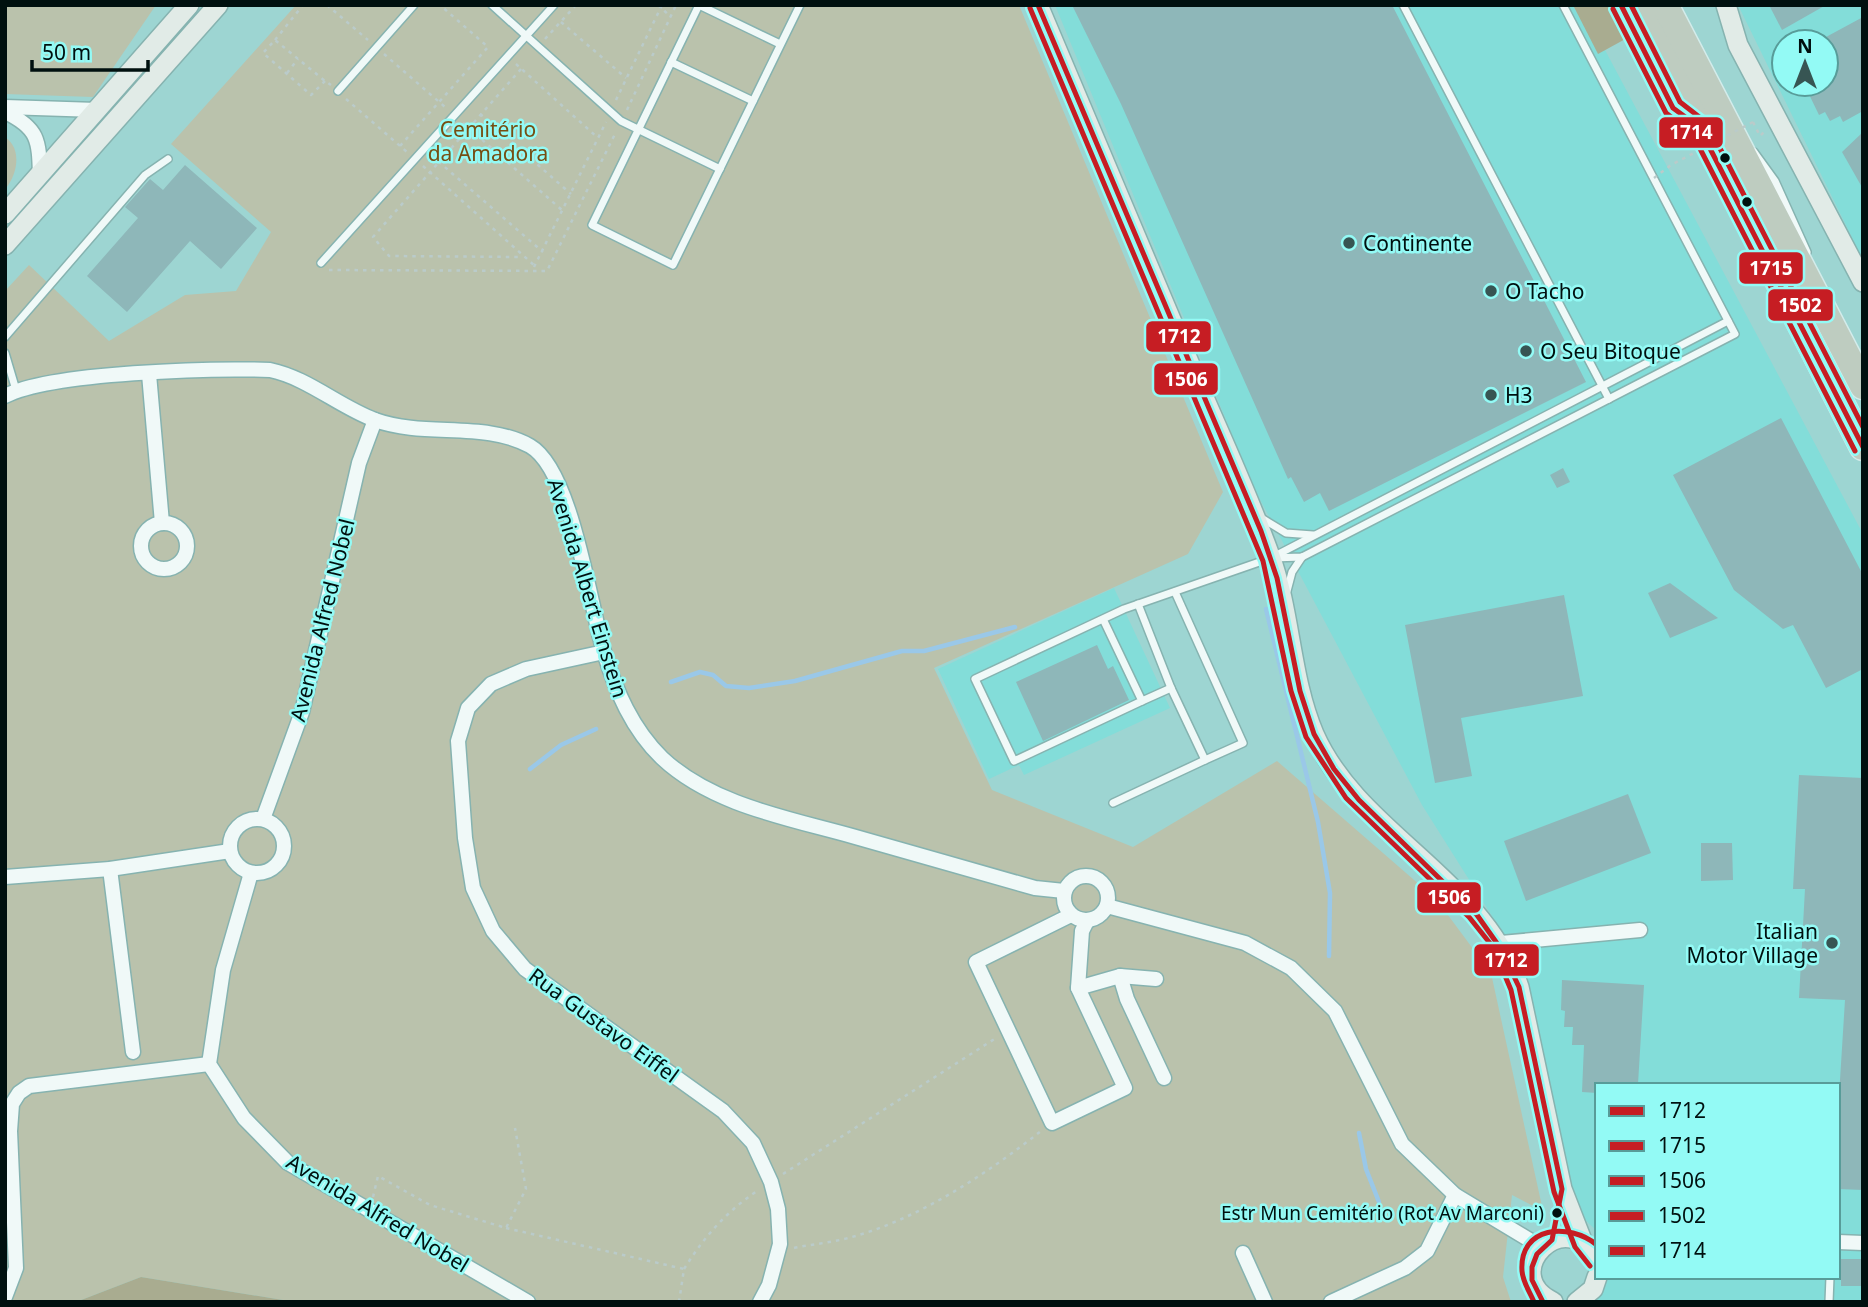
<svg xmlns="http://www.w3.org/2000/svg" width="1868" height="1307" font-family="'Noto Sans',sans-serif">
<rect width="100%" height="100%" fill="#9dd5d2"/>
<g fill="#83ddd9" fill-rule="evenodd">
<path d="M1055,5H1581L1863,534V1237L1838,1236V1085H1597V1231L1581,1216L1576,1207L1526,970L1422,805L1255,490Z"/>
<path d="M1744,5H1863V260L1739,7ZM1784,42H1826V84H1784Z"/>
<path d="M1114,588L1170,708L1024,775L1019,765L989,779L938,669Z"/>
<path d="M1838,1250L1863,1251V1302H1595L1606,1277H1838Z"/>
</g>
<g fill="#bac2ac">
<path d="M5,5H156L93,97L5,94Z"/>
<path d="M296,5H1019L1223,492L1188,554L934,668L992,790L1133,847L1277,761L1436,899L1491,973L1543,1211L1512,1195L1503,1277L1511,1302H295L141,1277L76,1302H5V291L29,265L109,341L185,295L236,291L271,232L171,144Z"/>
<path d="M5,137C23,149 17,176 5,189Z"/>
</g>
<g fill="#a9ac90">
<path d="M1573,5H1614L1629,37L1598,54Z"/>
<path d="M141,1277L295,1302H76Z"/>
</g>
<g fill="none" stroke-linecap="round" stroke-linejoin="round">
<g stroke="#9ac8e8" stroke-width="4.5">
<path d="M1266,609L1318,822L1330,893L1329,956"/>
<path d="M671,682L700,672L713,675L726,686L749,688L795,681L902,651H924L1015,627"/>
<path d="M530,769L561,745L596,729"/>
<path d="M1359,1133L1366,1169L1379,1202"/>
</g>
</g>
<g fill="#8eb7b9">
<path d="M1072,5H1392L1586,382L1329,511L1320,493L1304,502L1291,477L1288,479L1121,104Z"/>
<path d="M1769,5H1826L1782,30Z"/>
<path d="M1863,17V111L1843,122L1840,116L1830,121L1825,112L1819,115L1804,84H1826V37Z"/>
<path d="M1863,132V189L1842,152Z"/>
<path d="M185,165L257,228L221,269L190,241L127,312L87,276L138,218L125,207L150,179L163,190Z"/>
<path d="M1781,418L1863,575V669L1826,688L1793,625L1783,629L1734,590L1673,475Z"/>
<path d="M1563,468L1570,482L1557,488L1550,475Z"/>
<path d="M1670,583L1718,618L1670,638L1648,593Z"/>
<path d="M1564,595L1583,696L1461,718L1472,776L1435,783L1405,625Z"/>
<path d="M1097,645L1108,669L1113,666L1129,700L1043,741L1016,682Z"/>
<path d="M1799,775L1863,778V1190L1838,1189V1112L1845,1000L1799,998L1805,889H1793Z"/>
<path d="M1628,794L1651,853L1526,901L1504,841Z"/>
<path d="M1701,843H1732L1733,880L1701,881Z"/>
<path d="M1562,980L1644,985L1638,1084L1597,1085V1093L1582,1092L1584,1045H1572L1573,1027H1564L1565,1011L1561,1010Z"/>
<rect x="1841" y="1259" width="22" height="27"/>
</g>
<g fill="none" stroke-linecap="round" stroke-linejoin="round">
<g stroke="#86b3b0" stroke-width="10">
<g id="lane">
<path d="M492,5L621,121L720,169"/>
<path d="M699,5L592,225L673,265L800,5"/>
<path d="M699,5L780,44"/>
<path d="M1403,5L1609,399"/>
<path d="M1621,5L1673,108L1684,116"/>
<path d="M671,62L753,101"/>
<path d="M338,91L414,5"/>
<path d="M1754,152L1775,181L1807,252"/>
<path d="M321,263L554,5"/>
<path d="M5,337L145,175L168,159"/>
<path d="M5,353L16,390"/>
<path d="M1263,519L1286,533L1313,535"/>
<path d="M1272,558L1302,557L1735,334L1563,5"/>
<path d="M1287,591L1292,572L1302,557"/>
<path d="M1138,604L1171,688L1205,760L1243,743L1175,592"/>
<path d="M1103,619L1142,701L1014,761L975,679L1124,609L1271,558L1728,321"/>
<path d="M1142,701L1171,688"/>
<path d="M1113,803L1205,760"/>
<path d="M1829,1302L1830,1277"/>
</g>
</g>
<g stroke="#86b3b0" stroke-width="17">
<g id="street">
<path d="M5,107L97,110"/>
<path d="M5,112C39,128 39,141 40,176"/>
<path d="M149,374L162,523"/>
<path d="M5,396C52,372 213,368 270,370C308,378 338,406 375,420C425,438 485,421 530,446C572,470 590,606 604,652C616,691 632,729 662,758C712,805 788,818 852,836C913,853 974,871 1035,888L1064,891"/>
<circle cx="164" cy="546" r="23"/>
<path d="M604,652L526,669L491,684L468,708L458,741L465,838L473,888L493,931L525,969L723,1111L753,1143L771,1182L778,1209L780,1244L769,1285L760,1302"/>
<circle cx="257" cy="846" r="27"/>
<path d="M263,819L302,712L359,463L375,420"/>
<path d="M110,869L133,1052"/>
<path d="M251,873L223,970L209,1064L244,1118L288,1163L528,1302"/>
<circle cx="1086" cy="898" r="22"/>
<path d="M5,877L110,869L230,851"/>
<path d="M1107,906L1245,943L1291,968L1335,1011L1402,1144L1455,1195L1541,1247"/>
<path d="M1071,915L976,962L1052,1123L1125,1088L1078,988L1082,931L1087,921"/>
<path d="M1501,943L1640,930"/>
<path d="M1120,976L1127,999L1164,1078"/>
<path d="M1078,988L1120,976L1156,979"/>
<path d="M1838,1242L1863,1243"/>
<path d="M1243,1253L1265,1302"/>
<path d="M5,1297L16,1268L10,1131L12,1104L19,1093L29,1086L209,1064"/>
<path d="M1331,1302L1405,1268L1427,1251L1455,1195"/>
</g>
</g>
<g stroke="#86b3b0" stroke-width="22">
<g id="secondary">
<path d="M1038,5C1088,123 1138,242 1188,360C1215,425 1246,489 1270,556C1291,613 1290,678 1314,734C1358,834 1481,877 1519,987L1562,1189L1583,1243"/>
<path d="M1726,5L1738,45L1863,282"/>
<path d="M5,214L189,5"/>
<path d="M5,245L218,5"/>
<path d="M1553,1302C1495,1274 1567,1200 1597,1261"/>
<path d="M1577,1302L1593,1289L1597,1277"/>
</g>
</g>
<g stroke="#d3eceb" stroke-width="29">
<g id="highway">
<path d="M1639,5L1863,447"/>
<path d="M1665,5L1863,386"/>
</g>
</g>
<g stroke="#bacbca" stroke-width="2.5" stroke-dasharray="3.5 5" stroke-linecap="butt">
<path d="M327,5L368,40"/>
<path d="M658,5L671,17"/>
<path d="M561,22L626,78"/>
<path d="M545,39L576,5"/>
<path d="M275,40L303,5"/>
<path d="M384,54L445,107"/>
<path d="M516,64L598,138"/>
<path d="M521,69L373,237L389,256L522,257"/>
<path d="M287,73L298,59"/>
<path d="M325,81L311,95L263,53L275,40L325,81L331,85"/>
<path d="M346,99L407,152"/>
<path d="M616,100L662,5"/>
<path d="M627,110L676,5"/>
<path d="M480,114L571,194"/>
<path d="M1753,122L1760,136L1764,132"/>
<path d="M463,123L563,211"/>
<path d="M400,146L488,47L440,5"/>
<path d="M432,156L543,252"/>
<path d="M423,166L535,266"/>
<path d="M534,267L606,122"/>
<path d="M329,270L547,271L616,132"/>
<path d="M783,1174L996,1038"/>
<path d="M373,1197L378,1176L430,1205L506,1228L526,1189L515,1128"/>
<path d="M506,1228L684,1269L679,1302"/>
<path d="M794,1248C812,1244 830,1243 848,1238C915,1221 987,1174 1041,1131"/>
<path d="M684,1269C704,1237 726,1212 757,1191"/>
</g>
<use href="#lane" stroke="#f0f9f8" stroke-width="7"/>
<use href="#street" stroke="#f0f9f8" stroke-width="14"/>
<use href="#secondary" stroke="#e1ebe7" stroke-width="19"/>
<use href="#highway" stroke="#beccc0" stroke-width="26"/>
<path stroke="#bacbca" stroke-width="2.5" stroke-dasharray="3.5 5" stroke-linecap="butt" d="M1654,178L1671,165L1753,122"/>
<g stroke="#93faf5" stroke-width="10">
<path id="bus-1" d="M1038,5L1261,531L1277,578L1300,691L1314,734L1334,769L1359,800L1477,915L1501,949L1519,987L1562,1189L1552,1240L1537,1254L1532,1267V1280L1543,1302"/>
</g>
<g stroke="#93faf5" stroke-width="10">
<path id="bus-2" d="M1621,5L1673,108L1699,127L1863,447"/>
</g>
<g stroke="#93faf5" stroke-width="10">
<path id="bus-3" d="M1030,8L1263,561L1291,691L1306,737L1346,798L1469,917L1493,947L1511,990L1554,1192L1575,1247L1590,1266"/>
</g>
<g stroke="#93faf5" stroke-width="10">
<g id="bus-4">
<path d="M1631,5L1680,102L1707,123L1863,427"/>
<path d="M1534,1302C1530,1292 1523,1283 1522,1271C1519,1226 1569,1222 1597,1245"/>
</g>
</g>
<g stroke="#93faf5" stroke-width="10">
<path id="bus-5" d="M1613,9L1666,113L1692,133L1855,451"/>
</g>
<use href="#bus-1" stroke="#c61d23" stroke-width="5"/>
<use href="#bus-2" stroke="#c61d23" stroke-width="5"/>
<use href="#bus-3" stroke="#c61d23" stroke-width="5"/>
<use href="#bus-4" stroke="#c61d23" stroke-width="5"/>
<use href="#bus-5" stroke="#c61d23" stroke-width="5"/>
</g>
<g fill="#00100f" stroke="#93faf5" stroke-width="2.5">
<circle cx="1725" cy="158" r="6"/>
<circle cx="1747" cy="202" r="6"/>
<circle cx="1557" cy="1213" r="6"/>
</g>
<g fill="#375553" stroke="#93faf5" stroke-width="2.5">
<circle cx="1349" cy="243" r="7"/>
<circle cx="1491" cy="291" r="7"/>
<circle cx="1526" cy="351" r="7"/>
<circle cx="1491" cy="395" r="7"/>
<circle cx="1832" cy="943" r="7"/>
</g>
<g text-anchor="middle" dominant-baseline="central" stroke-width="5" stroke-linejoin="round" paint-order="stroke">
<g font-size="19" fill="#00100f" stroke="#93faf5" text-anchor="end">
<text x="1544" y="1213">Estr Mun Cemitério (Rot Av Marconi)</text>
</g>
<g font-size="21" fill="#764e13" stroke="#93faf5">
<text x="488" y="129">Cemitério<tspan x="488" dy="24">da Amadora</tspan></text>
</g>
<g font-size="21" fill="#00100f" stroke="#93faf5" text-anchor="start">
<text x="1363" y="243">Continente</text>
<text x="1505" y="291">O Tacho</text>
<text x="1540" y="351">O Seu Bitoque</text>
<text x="1505" y="395">H3</text>
<text x="1818" y="931" text-anchor="end">Italian<tspan x="1818" dy="24">Motor Village</tspan></text>
</g>
<g font-size="21" fill="#00100f" stroke="#93faf5">
<text transform="translate(588 588) rotate(73)">Avenida Albert Einstein</text>
<text transform="translate(322 620) rotate(-76)">Avenida Alfred Nobel</text>
<text transform="translate(604 1025) rotate(36)">Rua Gustavo Eiffel</text>
<text transform="translate(378 1213) rotate(31)">Avenida Alfred Nobel</text>
</g>
</g>
<g stroke="#93faf5" stroke-width="2.5">
<rect x="1658" y="116" width="66" height="33" rx="7" fill="#c61d23"/>
<rect x="1738" y="251" width="66" height="34" rx="7" fill="#c61d23"/>
<rect x="1767" y="288" width="67" height="34" rx="7" fill="#c61d23"/>
<rect x="1145" y="320" width="67" height="33" rx="7" fill="#c61d23"/>
<rect x="1153" y="362" width="66" height="34" rx="7" fill="#c61d23"/>
<rect x="1416" y="881" width="66" height="33" rx="7" fill="#c61d23"/>
<rect x="1473" y="943" width="67" height="34" rx="7" fill="#c61d23"/>
</g>
<g font-size="19" text-anchor="middle" font-weight="bold" fill="#fff">
<text x="1691" y="139">1714</text>
<text x="1771" y="275">1715</text>
<text x="1800" y="312">1502</text>
<text x="1179" y="343">1712</text>
<text x="1186" y="386">1506</text>
<text x="1449" y="904">1506</text>
<text x="1506" y="967">1712</text>
</g>
<rect width="1868" height="1307" fill="none" stroke="#00100f" stroke-width="14"/>
<rect x="1595" y="1083" width="245" height="196" fill="#93faf5" stroke="#589c99" stroke-width="2"/>
<rect x="1609" y="1106" width="35" height="10" fill="#c61d23" stroke="#589c99" stroke-width="2"/>
<text x="1658" y="1118" font-size="21" fill="#00100f">1712</text>
<rect x="1609" y="1141" width="35" height="10" fill="#c61d23" stroke="#589c99" stroke-width="2"/>
<text x="1658" y="1153" font-size="21" fill="#00100f">1715</text>
<rect x="1609" y="1176" width="35" height="10" fill="#c61d23" stroke="#589c99" stroke-width="2"/>
<text x="1658" y="1188" font-size="21" fill="#00100f">1506</text>
<rect x="1609" y="1211" width="35" height="10" fill="#c61d23" stroke="#589c99" stroke-width="2"/>
<text x="1658" y="1223" font-size="21" fill="#00100f">1502</text>
<rect x="1609" y="1246" width="35" height="10" fill="#c61d23" stroke="#589c99" stroke-width="2"/>
<text x="1658" y="1258" font-size="21" fill="#00100f">1714</text>
<g transform="translate(1805 63)"><circle r="33" fill="#93faf5" stroke="#589c99" stroke-width="2"/>
<path d="M0-5L12 26L0 18L-12 26Z" fill="#375553"/>
<text y="-10" font-size="19" font-weight="bold" text-anchor="middle" fill="#00100f">N</text>
</g>
<path d="M32 60v10h116v-10" fill="none" stroke="#00100f" stroke-width="3.5"/>
<text x="42" y="60" font-size="21" fill="#00100f" stroke="#93faf5" stroke-width="5" paint-order="stroke">50 m</text>
</svg>
